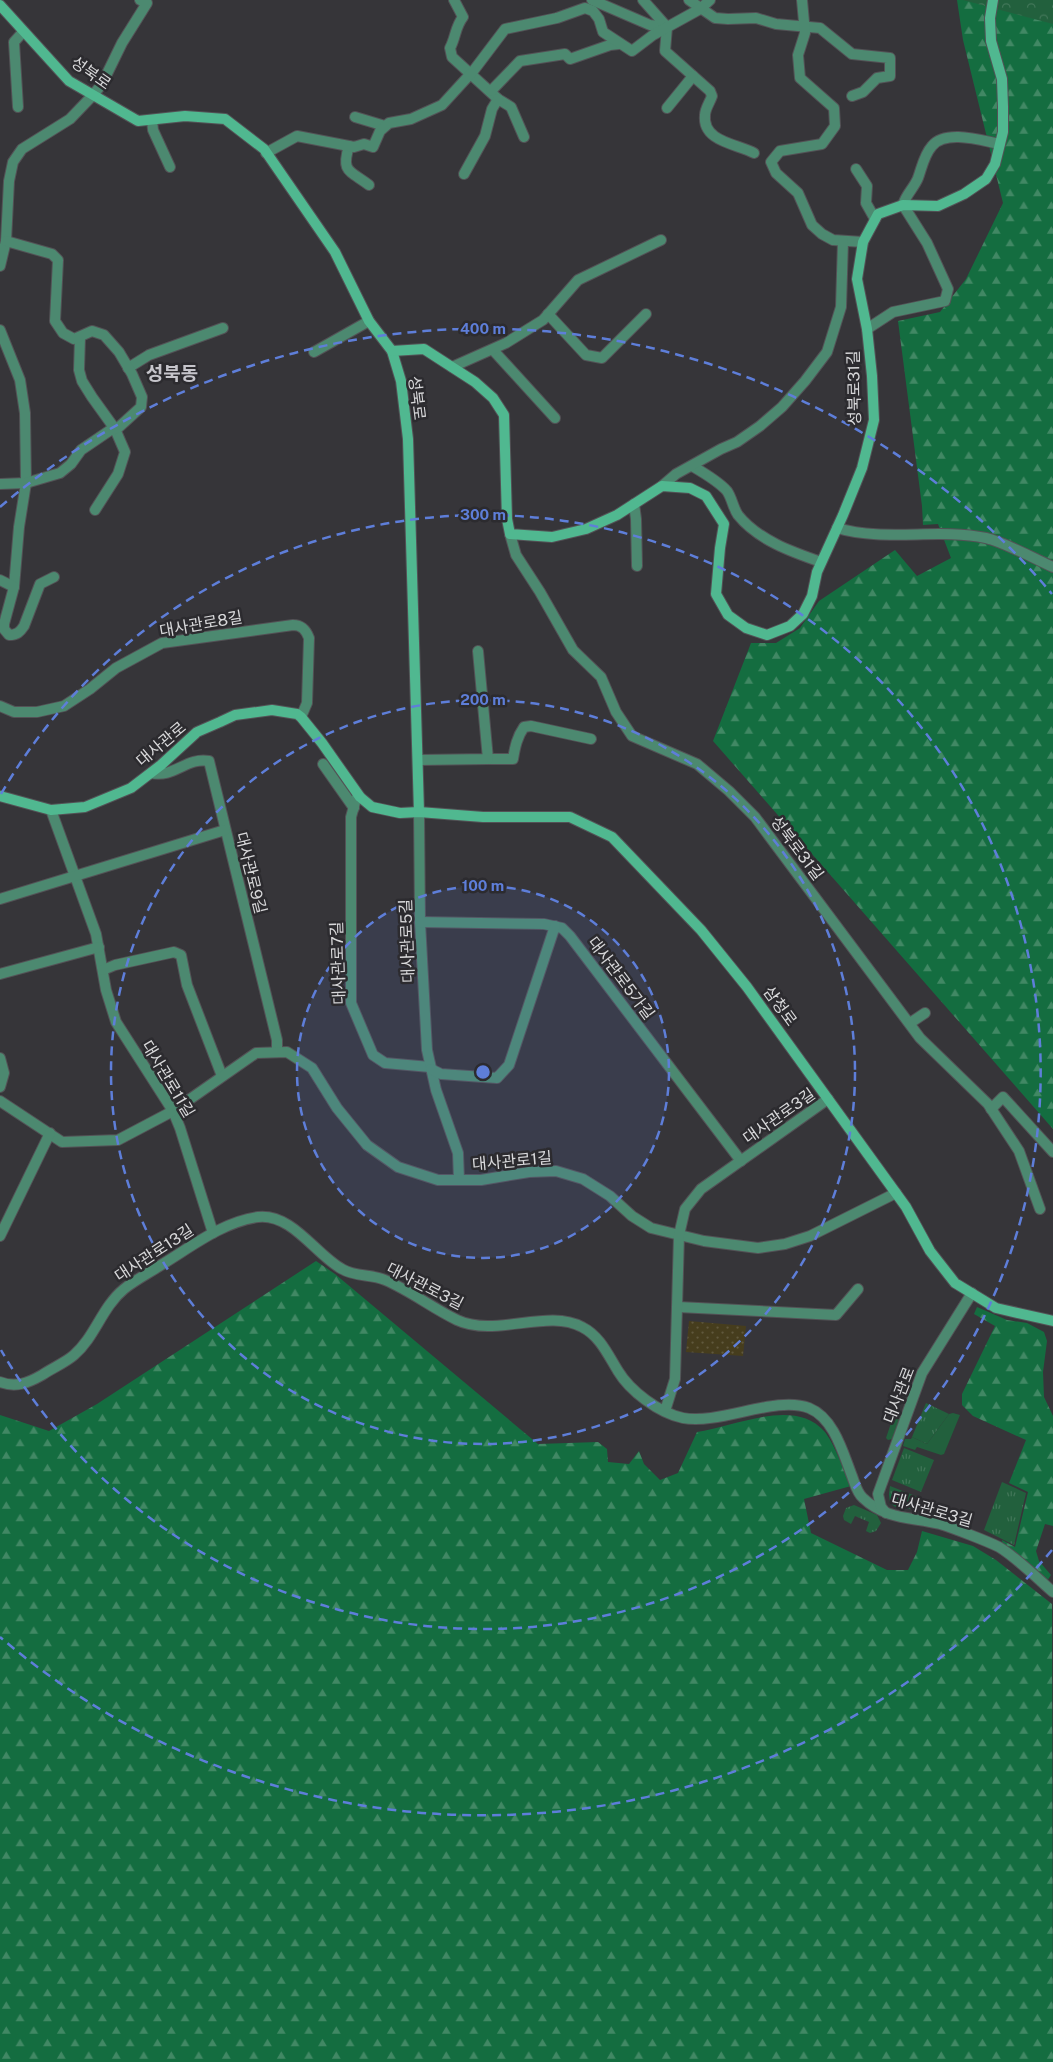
<svg xmlns="http://www.w3.org/2000/svg" width="1053" height="2062" font-family="'Public Sans','Noto Sans KR',sans-serif">
<defs>
<pattern id="grass-tufts" width="24" height="20" patternUnits="userSpaceOnUse" patternTransform="scale(1.25)"><rect width="24" height="20" fill="#22603d"/><path d="M3 7l-1-3M5 7V3M7 7l1-3M15 17l-1-3M17 17v-4M19 17l1-3" fill="none" stroke="#417658"/></pattern>
<pattern id="forest-firs" width="22" height="20" patternUnits="userSpaceOnUse" patternTransform="scale(1.25)"><rect width="22" height="20" fill="#146d40"/><path d="M5 1l3.5 6h-7zM16 11l3.5 6h-7z" fill="#418864"/></pattern>
<pattern id="sand-dots" width="8" height="8" patternUnits="userSpaceOnUse" patternTransform="scale(1.25)"><rect width="8" height="8" fill="#463d1d"/><path d="M2 2h.1M6 6h.1" fill="none" stroke="#60583d" stroke-width="1.8" stroke-linecap="round"/></pattern>
<pattern id="park-crowns" width="20" height="18" patternUnits="userSpaceOnUse" patternTransform="scale(1.25)"><rect width="20" height="18" fill="#22603d"/><path d="M2 6a3 3 0 1 1 6 0M12 15a3 3 0 1 1 6 0" fill="none" stroke="#417658"/></pattern>
</defs>
<rect width="100%" height="100%" fill="#363539"/>
<g fill="url(#grass-tufts)">
<path d="M926,1403L949,1414L927,1444L912,1437Z"/>
<path d="M904,1448L934,1460L921,1492L892,1480Z"/>
<path d="M1002,1482L1026,1493L1014,1545L984,1530Z"/>
<path d="M890,1486L918,1497L914,1502L889,1493Z"/>
<path d="M854,1505L877,1515L881,1523L876,1531L870,1533L866,1531L869,1522L855,1516L851,1524L844,1520L843,1516L846,1508Z"/>
</g>
<g fill="url(#forest-firs)">
<path d="M957,0H1053V1129L713,741L751,643H776L800,628L819,601L895,550L917,576L951,558L938,524L923,525L922,506L898,321L940,312L966,279L1003,203L963,40Z"/>
<path d="M316,1261L335,1274L538,1444L598,1442L607,1449L608,1462L629,1464L639,1451L644,1464L660,1480L678,1473L697,1432C734,1427 794,1397 824,1431C833,1441 845,1472 851,1486L804,1499L811,1533L887,1570H908L917,1552L922,1531L973,1546L996,1560L1052,1604L1053,2062H0V1415L49,1431L97,1404Z"/>
<path d="M977,1307L1007,1320L1027,1323L1044,1332L1047,1341L1043,1372L1044,1397L1053,1416V1526L1045,1524L1036,1551L1039,1561L1051,1575L1047,1581L1003,1546L1002,1540L1015,1547L1028,1492L1009,1483L1026,1440L973,1416L962,1405V1394L995,1326L974,1314Z"/>
<path d="M889,1493L913,1502L918,1497L924,1500L918,1509L897,1508L890,1503Z"/>
</g>
<path fill="url(#sand-dots)" d="M689,1321L746,1326L743,1356L686,1352Z"/>
<path fill="url(#park-crowns)" d="M963,0H1053V24Z"/>
<g fill="#22603d">
<path d="M899,1413L901,1415L892,1439L888,1440L886,1438L893,1417L895,1414Z"/>
<path d="M953,1413L960,1415L944,1454L941,1455L917,1447L915,1450L903,1446L905,1439H911L912,1437L927,1444L949,1414Z"/>
</g>
<g fill="none" stroke-linecap="round" stroke-linejoin="round">
<g stroke="#535256" stroke-width="12">
<g id="street">
<path d="M454,0L463,17C455,27 456,37 450,48L452,57L498,99L511,107L524,137"/>
<path d="M592,0L650,25L667,27"/>
<path d="M643,0L667,27"/>
<path d="M689,0L715,18L728,19L756,18L776,24L820,28L852,54L890,58V76L877,78L863,92L852,96"/>
<path d="M802,0L805,33L798,55L800,78L834,108L835,126L822,144L780,151L771,162L776,173L798,193L812,225L822,234L833,240L863,242"/>
<path d="M667,27L665,51L710,91L712,96C710,102 705,109 705,115C702,142 738,144 754,153"/>
<path d="M491,91L520,61L565,54L570,59L610,45L619,44"/>
<path d="M18,107L14,42L23,32"/>
<path d="M667,108L693,76"/>
<path d="M355,117L385,126"/>
<path d="M152,120L153,130L170,167"/>
<path d="M349,146C341,172 349,170 369,185"/>
<path d="M266,153L297,136L354,147L364,144L373,147L380,131L389,123L411,119L442,105L474,70L505,29L557,18L585,8L593,11L599,19L603,32L632,51L653,35L700,9L710,0"/>
<path d="M856,169L867,186L866,203L875,219"/>
<path d="M464,174L485,136L492,109L498,99"/>
<path d="M0,266L6,241L9,181L13,162L22,149L70,119L93,95L102,84L122,43L147,3L140,0"/>
<path d="M548,314L586,355L602,358L646,314"/>
<path d="M867,329L893,312L945,301L948,289L927,243L903,205C906,194 914,188 918,178C922,167 924,155 932,146C946,129 983,141 1000,144"/>
<path d="M0,330L20,380L25,413L26,483L19,527L14,587L4,624V629L9,635C17,635 20,632 24,626L40,584L54,577"/>
<path d="M80,337L79,370L82,381L92,397L115,429L125,452L118,474L95,510"/>
<path d="M493,350L555,418"/>
<path d="M314,352L369,321"/>
<path d="M452,367L506,343L543,320L578,280L661,240"/>
<path d="M128,368L149,355L223,328"/>
<path d="M692,466C704,473 718,481 727,491C732,498 733,508 738,515C758,540 792,552 821,562"/>
<path d="M0,484L26,483L60,473L71,464L81,450L109,431L119,427L141,407L142,397L132,374L119,352L104,335L92,331L74,339L63,333L55,321L58,260L52,254L6,241"/>
<path d="M662,486L676,474L721,449L737,442L760,426L782,407L805,381L827,352L841,307L843,241"/>
<path d="M634,504L636,519L637,566"/>
<path d="M837,528C885,542 937,528 986,538C1004,542 1035,559 1053,567"/>
<path d="M510,534L516,555L540,592L573,650L601,677L616,712L632,736L697,764L729,791L755,817L920,1038L988,1104L1019,1151L1040,1209"/>
<path d="M0,580L14,587"/>
<path d="M0,706L14,712H37L64,706L90,689L116,668L162,643L293,625C302,625 306,630 309,638L307,703L301,717"/>
<path d="M488,759H513C515,747 517,737 524,727L531,726L591,739"/>
<path d="M418,760L488,759L478,651"/>
<path d="M323,764L354,808"/>
<path d="M151,773C175,778 186,757 209,761L277,1040V1052"/>
<path d="M360,797L356,799L351,817V1003L373,1055L385,1063L430,1067"/>
<path d="M51,810L96,934L106,990L116,1022L173,1111L180,1128L213,1233"/>
<path d="M419,812L420,922L427,1050L436,1090L458,1153L459,1180"/>
<path d="M0,899L225,830"/>
<path d="M420,922L544,924L562,928L570,936L741,1161"/>
<path d="M103,970L115,965L174,952L181,955L187,985L222,1076"/>
<path d="M0,974L99,947"/>
<path d="M910,1023L925,1013"/>
<path d="M0,1058L4,1073L0,1087"/>
<path d="M431,1069L441,1074L497,1078L509,1065L555,926"/>
<path d="M0,1101L62,1142L118,1140L173,1111L256,1053L287,1052L312,1068L337,1108L367,1145L398,1167L438,1180H481L529,1172L556,1171L583,1179L610,1196L632,1216L651,1228L704,1241L758,1248L785,1244L810,1236L896,1193"/>
<path d="M991,1109L1003,1097L1053,1152"/>
<path d="M0,1236L50,1133"/>
<path d="M678,1307L836,1315L858,1289"/>
<path d="M0,1382C16,1388 28,1383 42,1375C52,1368 65,1363 74,1355C95,1337 102,1307 124,1289C135,1280 149,1273 161,1265C191,1247 222,1222 258,1217C292,1213 316,1255 342,1269C355,1277 371,1274 385,1280C411,1291 432,1308 457,1320C495,1338 548,1308 582,1327C600,1336 608,1355 618,1371C630,1391 659,1413 683,1418C720,1425 776,1395 809,1408C834,1418 843,1453 852,1476C855,1484 857,1493 863,1498C886,1520 911,1517 940,1524C953,1528 987,1541 999,1547C1017,1558 1037,1578 1053,1592"/>
<path d="M665,1411L675,1379L679,1235L685,1209L701,1189L828,1099"/>
<path d="M886,1513L881,1507L878,1494L922,1373L972,1293"/>
</g>
</g>
<g stroke="#535256" stroke-width="12">
<g id="secondary">
<path d="M0,5L69,81L138,121L185,116L225,119L264,149L335,252L369,321L392,351L401,381L408,439L419,812"/>
<path d="M392,351L424,349L475,382L493,398L504,415L507,519L510,534L552,537L586,529L617,515L662,486L690,488L706,496L724,524L720,548L716,594L728,615L746,628L767,635L790,626L803,614L812,596L817,572L843,515L862,468L874,420L872,376L867,329L857,279L863,242L878,214L903,205L938,206L964,194L986,179L995,164L1003,132V107L1002,79L991,41L990,18L993,0"/>
<path d="M0,796L51,810L85,807L131,788L161,765L197,732L220,722L235,715L272,710L297,714L301,717L322,743L360,797L372,807L400,813L419,812L483,817H570L612,837L701,930L747,987L906,1207L930,1251L955,1283L996,1308L1053,1321"/>
</g>
</g>
<use href="#street" stroke="#4c8970" stroke-width="10"/>
<use href="#secondary" stroke="#50b890" stroke-width="10"/>
</g>
<circle cx="483" cy="1072" r="186" fill="#5e7ed9" fill-opacity=".12"/>
<g fill="none" stroke="#5e7ed9" stroke-width="2.5" stroke-dasharray="9 6">
<circle cx="483" cy="1072" r="186"/>
<circle cx="483" cy="1072" r="372"/>
<path d="M1 794A557 557 0 1 1 1 1350"/>
<path d="M1052 1550A743 743 0 0 1 0 1637M0 507A743 743 0 0 1 1052 594"/>
</g>
<g text-anchor="middle" dominant-baseline="central" stroke-width="5" stroke-linejoin="round" paint-order="stroke">
<g font-size="16" fill="#d8d8da" stroke="#2c2b2f">
<text transform="translate(91 73) rotate(35)">성북로</text>
<text transform="translate(854 388) rotate(-91)">성북로31길</text>
<text transform="translate(417 398) rotate(83)">성북로</text>
<text transform="translate(201 624) rotate(-10)">대사관로8길</text>
<text transform="translate(161 744) rotate(-40)">대사관로</text>
<text transform="translate(797 848) rotate(53)">성북로31길</text>
<text transform="translate(251 873) rotate(76)">대사관로9길</text>
<text transform="translate(407 941) rotate(-92)">대사관로5길</text>
<text transform="translate(338 963) rotate(-92)">대사관로7길</text>
<text transform="translate(621 978) rotate(53)">대사관로5가길</text>
<text transform="translate(780 1006) rotate(54)">삼청로</text>
<text transform="translate(168 1079) rotate(59)">대사관로11길</text>
<text transform="translate(779 1116) rotate(-35)">대사관로3길</text>
<text transform="translate(512 1161) rotate(-5)">대사관로1길</text>
<text transform="translate(154 1253) rotate(-33)">대사관로13길</text>
<text transform="translate(425 1286) rotate(27)">대사관로3길</text>
<text transform="translate(899 1395) rotate(-69)">대사관로</text>
<text transform="translate(932 1510) rotate(16)">대사관로3길</text>
</g>
<g font-size="19" font-weight="bold" fill="#c6c5cb" stroke="#2c2b2f">
<text x="172" y="373">성북동</text>
</g>
</g>
<circle cx="483" cy="1072" r="8" fill="#5e7ed9" stroke="#2c2b2f" stroke-width="2.5"/>
<g font-size="15" text-anchor="middle" font-weight="bold" fill="#5e7ed9" stroke="#2c2b2f" stroke-width="5" stroke-linejoin="round" paint-order="stroke">
<text x="483" y="334">400 m</text>
<text x="483" y="520">300 m</text>
<text x="483" y="705">200 m</text>
<text x="483" y="891">100 m</text>
</g>
</svg>
